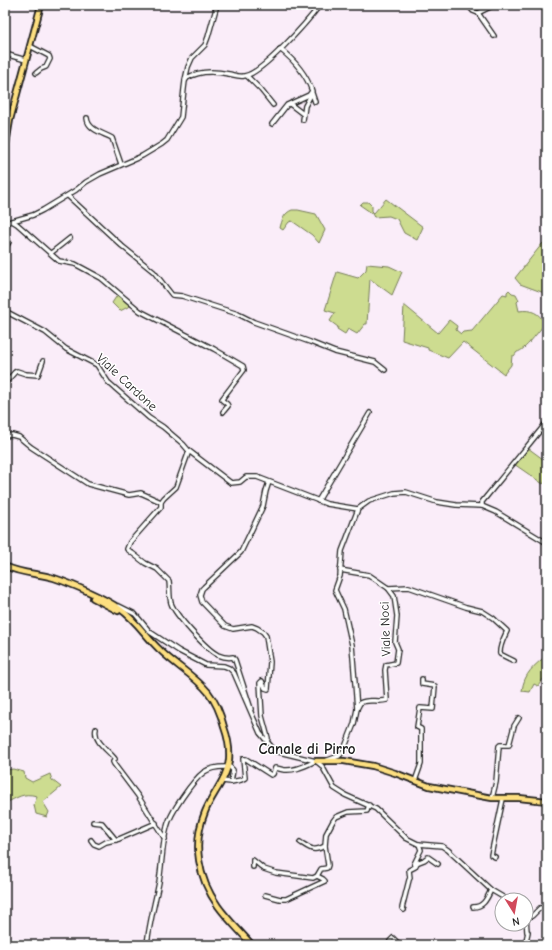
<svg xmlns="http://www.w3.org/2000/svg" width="552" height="950" font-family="'Comic Neue',sans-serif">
<rect width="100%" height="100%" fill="#faedf9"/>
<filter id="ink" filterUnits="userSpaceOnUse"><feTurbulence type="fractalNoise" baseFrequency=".025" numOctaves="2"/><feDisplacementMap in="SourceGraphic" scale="8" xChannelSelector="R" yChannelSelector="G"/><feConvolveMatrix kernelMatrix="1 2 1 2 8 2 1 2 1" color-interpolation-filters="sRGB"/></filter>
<g filter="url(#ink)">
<g fill="#cddc90" stroke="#747c56">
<path d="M386,199L423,227L417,240L404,233L397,219L389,216L374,217L373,216V214L360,205L363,202H368L372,206V211L374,213Z"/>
<path d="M292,210H298L316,214L325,230L319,243L312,235L292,221L289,222L283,230L280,228C282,220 284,213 292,210Z"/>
<path d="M545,242L547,244V294L520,284L515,278L542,244Z"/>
<path d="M367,264L389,266L402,272L392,295L370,279L367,324H365L357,334L348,329L345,334L337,329L338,327L330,321L335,313L325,310L337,272L358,278L366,270Z"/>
<path d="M509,290L512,293L516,294L519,300L517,302L519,311C531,309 540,313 545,324C539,330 525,351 517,352L514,356H512L511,365L504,374L463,342L448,358L428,350V348L402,340L404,305L438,333L449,320L457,326L456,330L461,334L463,332L472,331L503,294L507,295V292Z"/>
<path d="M118,294L132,305L120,311L112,303Z"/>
<path d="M528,448L547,462V479L543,484L514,464Z"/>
<path d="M547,655V680L544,678L538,686L534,684L530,692L522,691C524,673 534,666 547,655Z"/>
<path d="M5,768L7,770L13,769L24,772L25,778L32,782L50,774L52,780L61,787L43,802L49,812L47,817L36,814L34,805L37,796C22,792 18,798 5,803Z"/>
</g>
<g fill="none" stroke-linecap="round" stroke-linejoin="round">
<g stroke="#1c1c1c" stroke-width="6">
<g id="minor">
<path d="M468,5L473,11L478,13L494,36"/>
<path d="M478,13L490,7"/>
<path d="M30,46L49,56L50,59L46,67L41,69L36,73"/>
<path d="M5,54L26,60"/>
<path d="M247,76L261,90L273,105"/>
<path d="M185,80L188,67L192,58L205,45L208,37L217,5"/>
<path d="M290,104L303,114"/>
<path d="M87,118C88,130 103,133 112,138L121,164"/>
<path d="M303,120L305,106L312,93L315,102"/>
<path d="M272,124L287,105L309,95L312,91C306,74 294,60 280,49"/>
<path d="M68,196L122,246L154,272L172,295L182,296L238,314L254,322L310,342L335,352L375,362L385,370"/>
<path d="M12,221L17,224L59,261L75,264L101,278L140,311L214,349L243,366L244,370L222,399V400L227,404L228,406L223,412"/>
<path d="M5,223L33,215L43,210L76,190L86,182L100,174L142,156L162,144L167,140L181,117L184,89L185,81L187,78C200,70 215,71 229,74C234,75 239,77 244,76C262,74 308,21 320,5"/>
<path d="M5,237L9,242L5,248"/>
<path d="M51,253L70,238"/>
<path d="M5,311L45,332L66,349L97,365L108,382L149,418L163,427L183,444L189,451L231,483L240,482L246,477H257L327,504L358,509"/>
<path d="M5,383L15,372L17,371L26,374L38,375L43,361"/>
<path d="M5,436L12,435L19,437L31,447L88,484L129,495L141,493L161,502"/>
<path d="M189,451L176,487L164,498L161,502V507L130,542L127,549L145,563L157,569L169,581C170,588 169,596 171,603C175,615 207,650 218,655C223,657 228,658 233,657L235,660L251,709"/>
<path d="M318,501L370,413"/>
<path d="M482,506V502L547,422"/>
<path d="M358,509L369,501L394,493L406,492L437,502L456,505L482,506L496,512L547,543"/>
<path d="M340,570L369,575L388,588L409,587L466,607L482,611L493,618L507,631C504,638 499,646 500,654L514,661"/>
<path d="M119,606L135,614L150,632L179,651L206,665L224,666L229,668L234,673L260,733L275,751L316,761L322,766L334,788L345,795L376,809L406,838L418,844L442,846L448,850L491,890L508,900"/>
<path d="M357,709L360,703C368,698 378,703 387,700L385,670L386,665L396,663L398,649L395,642L397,616L394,596L388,588"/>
<path d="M96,729C93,741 109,751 115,759L113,762L114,764L138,796L165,839"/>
<path d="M267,742L268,738L262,716L260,683L262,681L265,688L268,689L270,662L266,636L263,632L257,628L252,626L233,629L225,626L202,602L200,595L202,589L204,587L241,552L263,506L266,491L269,482"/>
<path d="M325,761L339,756L343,752L354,724L357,709L352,645L344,609L335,590L340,576L342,551L358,509"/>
<path d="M222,781L231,782L233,770L230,767"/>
<path d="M415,781L421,764V729L417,727L420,708L433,709L435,686L422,684V679"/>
<path d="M231,782L241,780L245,778L243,759H246L271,775L273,774L275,768C278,768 282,770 285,770C296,771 306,765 316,761"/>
<path d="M492,798L496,782L499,746L500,745H509L514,726L519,718"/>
<path d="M93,822L102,823L116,840"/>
<path d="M91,840L94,844L99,846L106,842L119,839L156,823"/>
<path d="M300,842C311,849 313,852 325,846"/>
<path d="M419,844L421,850L414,864L424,860L428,857L438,864"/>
<path d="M495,857L491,855L503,799"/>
<path d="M253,867V860L264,869L276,873L313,878L317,876L321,869L327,868L328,865L325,846L326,834L333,821L336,817L348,812L367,811L369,805"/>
<path d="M265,895L280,899H286L325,881L323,879L317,876"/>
<path d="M473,907C484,907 487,898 491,890"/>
<path d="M404,910L402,908L409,880L410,878L409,870L415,867L417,863"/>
<path d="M510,944L512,945"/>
<path d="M147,945C149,924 155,903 159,882C162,864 162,845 167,827C170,813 193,780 204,772C210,768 218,767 225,767"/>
<path d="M389,945L390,941L393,938L400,945"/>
<path d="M525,945L528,932H527L526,917L532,916L540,908L547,907"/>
</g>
</g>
<g stroke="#1c1c1c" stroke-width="8">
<g id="major">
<path d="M5,150L10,120L41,5"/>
<path d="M5,566C22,574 37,573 54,578C72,584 105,598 120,609C136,620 146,637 160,650C175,665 195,676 208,692C216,702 221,715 224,727C228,738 230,749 229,760C227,779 212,794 205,812C192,844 198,878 218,906C228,920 241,932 252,945"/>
<path d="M93,598L118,611"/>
<path d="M316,761H344L373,766L395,773L429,786L492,798H519L547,801"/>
</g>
</g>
<use href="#minor" stroke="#fff" stroke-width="3.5"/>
<use href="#major" stroke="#fddf80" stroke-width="4.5"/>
</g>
</g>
<g text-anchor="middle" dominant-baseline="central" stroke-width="3" stroke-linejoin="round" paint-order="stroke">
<g font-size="13" fill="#1c1c1c" stroke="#fff">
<text transform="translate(127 382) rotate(43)">Viale Cardone</text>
<text transform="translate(385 629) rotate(-92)">Viale Noci</text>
</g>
<g font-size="15" font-weight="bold" fill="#1c1c1c" stroke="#fff">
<text x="307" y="749">Canale di Pirro</text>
</g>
</g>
<rect width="552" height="950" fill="none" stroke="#fff" stroke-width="20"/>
<rect x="10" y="10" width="532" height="930" fill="none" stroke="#1c1c1c" stroke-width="1.5" filter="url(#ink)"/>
<g transform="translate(514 912) rotate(169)"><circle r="19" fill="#ffffff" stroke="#a4a4a4"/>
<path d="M0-3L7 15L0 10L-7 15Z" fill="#d1495b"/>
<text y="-6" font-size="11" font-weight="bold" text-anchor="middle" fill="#1c1c1c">N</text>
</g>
</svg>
